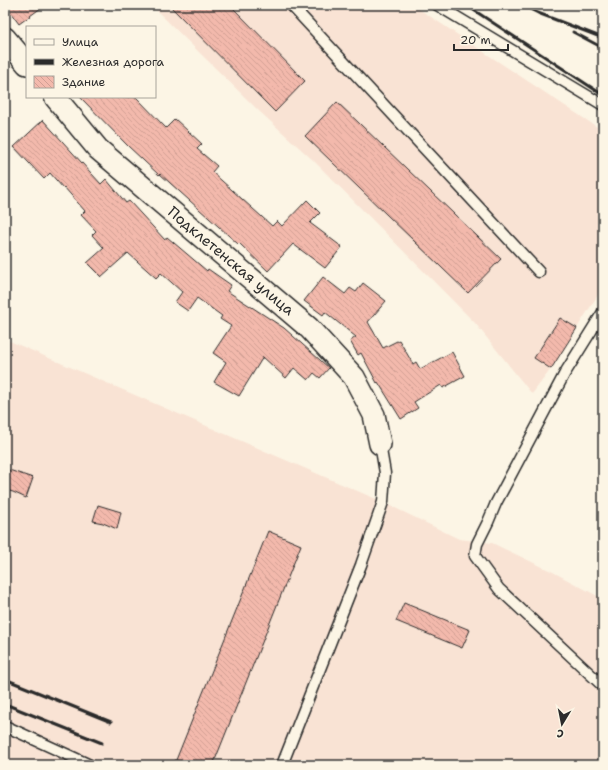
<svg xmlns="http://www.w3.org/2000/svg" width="608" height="770" font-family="'Shantell Sans',sans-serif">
<defs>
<pattern id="building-back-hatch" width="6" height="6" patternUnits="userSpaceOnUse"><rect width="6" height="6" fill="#f3b9ac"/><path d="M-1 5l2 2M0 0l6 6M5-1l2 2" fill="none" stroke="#d09f94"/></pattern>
</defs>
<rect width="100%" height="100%" fill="#fcf5e5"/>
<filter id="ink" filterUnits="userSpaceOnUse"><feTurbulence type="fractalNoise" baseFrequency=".025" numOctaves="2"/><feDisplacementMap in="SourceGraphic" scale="8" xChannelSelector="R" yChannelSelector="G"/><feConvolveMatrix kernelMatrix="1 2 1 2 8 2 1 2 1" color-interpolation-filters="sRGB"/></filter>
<g filter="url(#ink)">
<g fill="#f9e3d4">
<path d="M151,5H413L603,131V287L551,369L532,394L475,323L314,161L259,111Z"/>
<path d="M5,339L383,502L459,539L492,543L551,571L603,599V765H5Z"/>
</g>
<g fill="url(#building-back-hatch)" stroke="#2b2b2b">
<path d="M5,5H45L19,24Z"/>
<path d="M169,5H230L305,81L275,112Z"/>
<path d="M80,97H136L166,128L175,119L202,144L197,149L217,166L212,172L272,226L277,221L282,226L307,200L320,213L310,223L342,247L325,268L293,244L268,271L239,243L238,244L160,174L159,175L128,146Z"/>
<path d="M337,102L501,259L468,293L305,136Z"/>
<path d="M43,120L101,184L106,179L126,203L129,201L165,240L167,237L207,271L208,269L231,285L227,291L284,328L329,368L320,378L314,373L308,380L294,368L286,378L263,357L239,396L214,382L226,362L213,353L231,326L220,319L222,316L197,298L188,311L175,302L182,292L161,273L156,278L128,253L101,277L87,263L104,248L92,235L96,231L81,215L85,211L64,187L63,188L50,173L44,179L14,147Z"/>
<path d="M323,277L345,294L350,288L356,292L363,283L386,301L368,322L383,348L399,340L413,364L416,362L420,369L452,352L465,376L443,388L441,385L414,402L418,408L401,419L378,382L377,383L361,353L358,355L350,341L356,337L325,312L323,315L304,301Z"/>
<path d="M560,318L577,328L551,369L534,358Z"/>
<path d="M9,470L33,478L26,498L13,492L5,490V484Z"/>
<path d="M98,505L121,512L117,529L103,523L93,521Z"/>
<path d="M268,531L301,545L213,765H174Z"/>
<path d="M404,603L470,630L462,648L396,621Z"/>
</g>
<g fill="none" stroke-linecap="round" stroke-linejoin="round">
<g stroke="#2b2b2b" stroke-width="13">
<g id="service">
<path d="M291,5L539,272"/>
<path d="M437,5L603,105"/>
<path d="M603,312L565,373L496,503L488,522L477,544L475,556L499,589L603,686"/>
<path d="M5,726L90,765"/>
<path d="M282,765L361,565L383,502L385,473L380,444"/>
</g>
</g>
<g stroke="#2b2b2b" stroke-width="24">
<g id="minor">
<path d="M5,38L27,64"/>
<path d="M55,97L98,149L309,328L354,377L374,415L380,444"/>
</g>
</g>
<use href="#service" stroke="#fcf5e5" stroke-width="10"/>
<use href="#minor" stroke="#fcf5e5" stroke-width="21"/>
<g stroke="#2b2b2b" stroke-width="3">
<path d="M466,5L603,95"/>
<path d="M522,5L538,13L603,38"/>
<path d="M573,32L603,48"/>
<path d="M5,679L111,722"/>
<path d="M5,704L102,743"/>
</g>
</g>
</g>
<g text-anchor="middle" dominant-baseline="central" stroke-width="3" stroke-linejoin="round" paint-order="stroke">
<g font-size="15" fill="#2b2b2b" stroke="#fcf5e5">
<text transform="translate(231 261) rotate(40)">Подклетенская улица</text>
</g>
</g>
<rect width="608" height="770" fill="none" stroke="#fcf5e5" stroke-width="20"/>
<rect x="10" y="10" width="588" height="750" fill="none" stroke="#2b2b2b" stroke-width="1.5" filter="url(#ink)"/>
<rect x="26" y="26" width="130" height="72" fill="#fcf5e5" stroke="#a8a49b"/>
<rect x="34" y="39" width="20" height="6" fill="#fcf5e5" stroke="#a8a49b"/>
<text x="62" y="46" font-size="12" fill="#2b2b2b">Улица</text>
<rect x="34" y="59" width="20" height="6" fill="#2b2b2b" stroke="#a8a49b"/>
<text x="62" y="66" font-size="12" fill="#2b2b2b">Железная дорога</text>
<rect x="34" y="76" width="20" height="12" fill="url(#building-back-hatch)" stroke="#a8a49b"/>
<text x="62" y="86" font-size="12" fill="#2b2b2b">Здание</text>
<g transform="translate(562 724) rotate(190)" stroke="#fcf5e5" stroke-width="3" paint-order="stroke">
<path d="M0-3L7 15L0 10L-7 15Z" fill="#2b2b2b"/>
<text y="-6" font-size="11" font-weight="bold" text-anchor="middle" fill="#2b2b2b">С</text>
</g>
<path d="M454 44v6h54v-6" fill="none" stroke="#2b2b2b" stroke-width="2"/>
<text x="460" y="44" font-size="12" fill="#2b2b2b" stroke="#fcf5e5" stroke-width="3" paint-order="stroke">20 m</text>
</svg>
